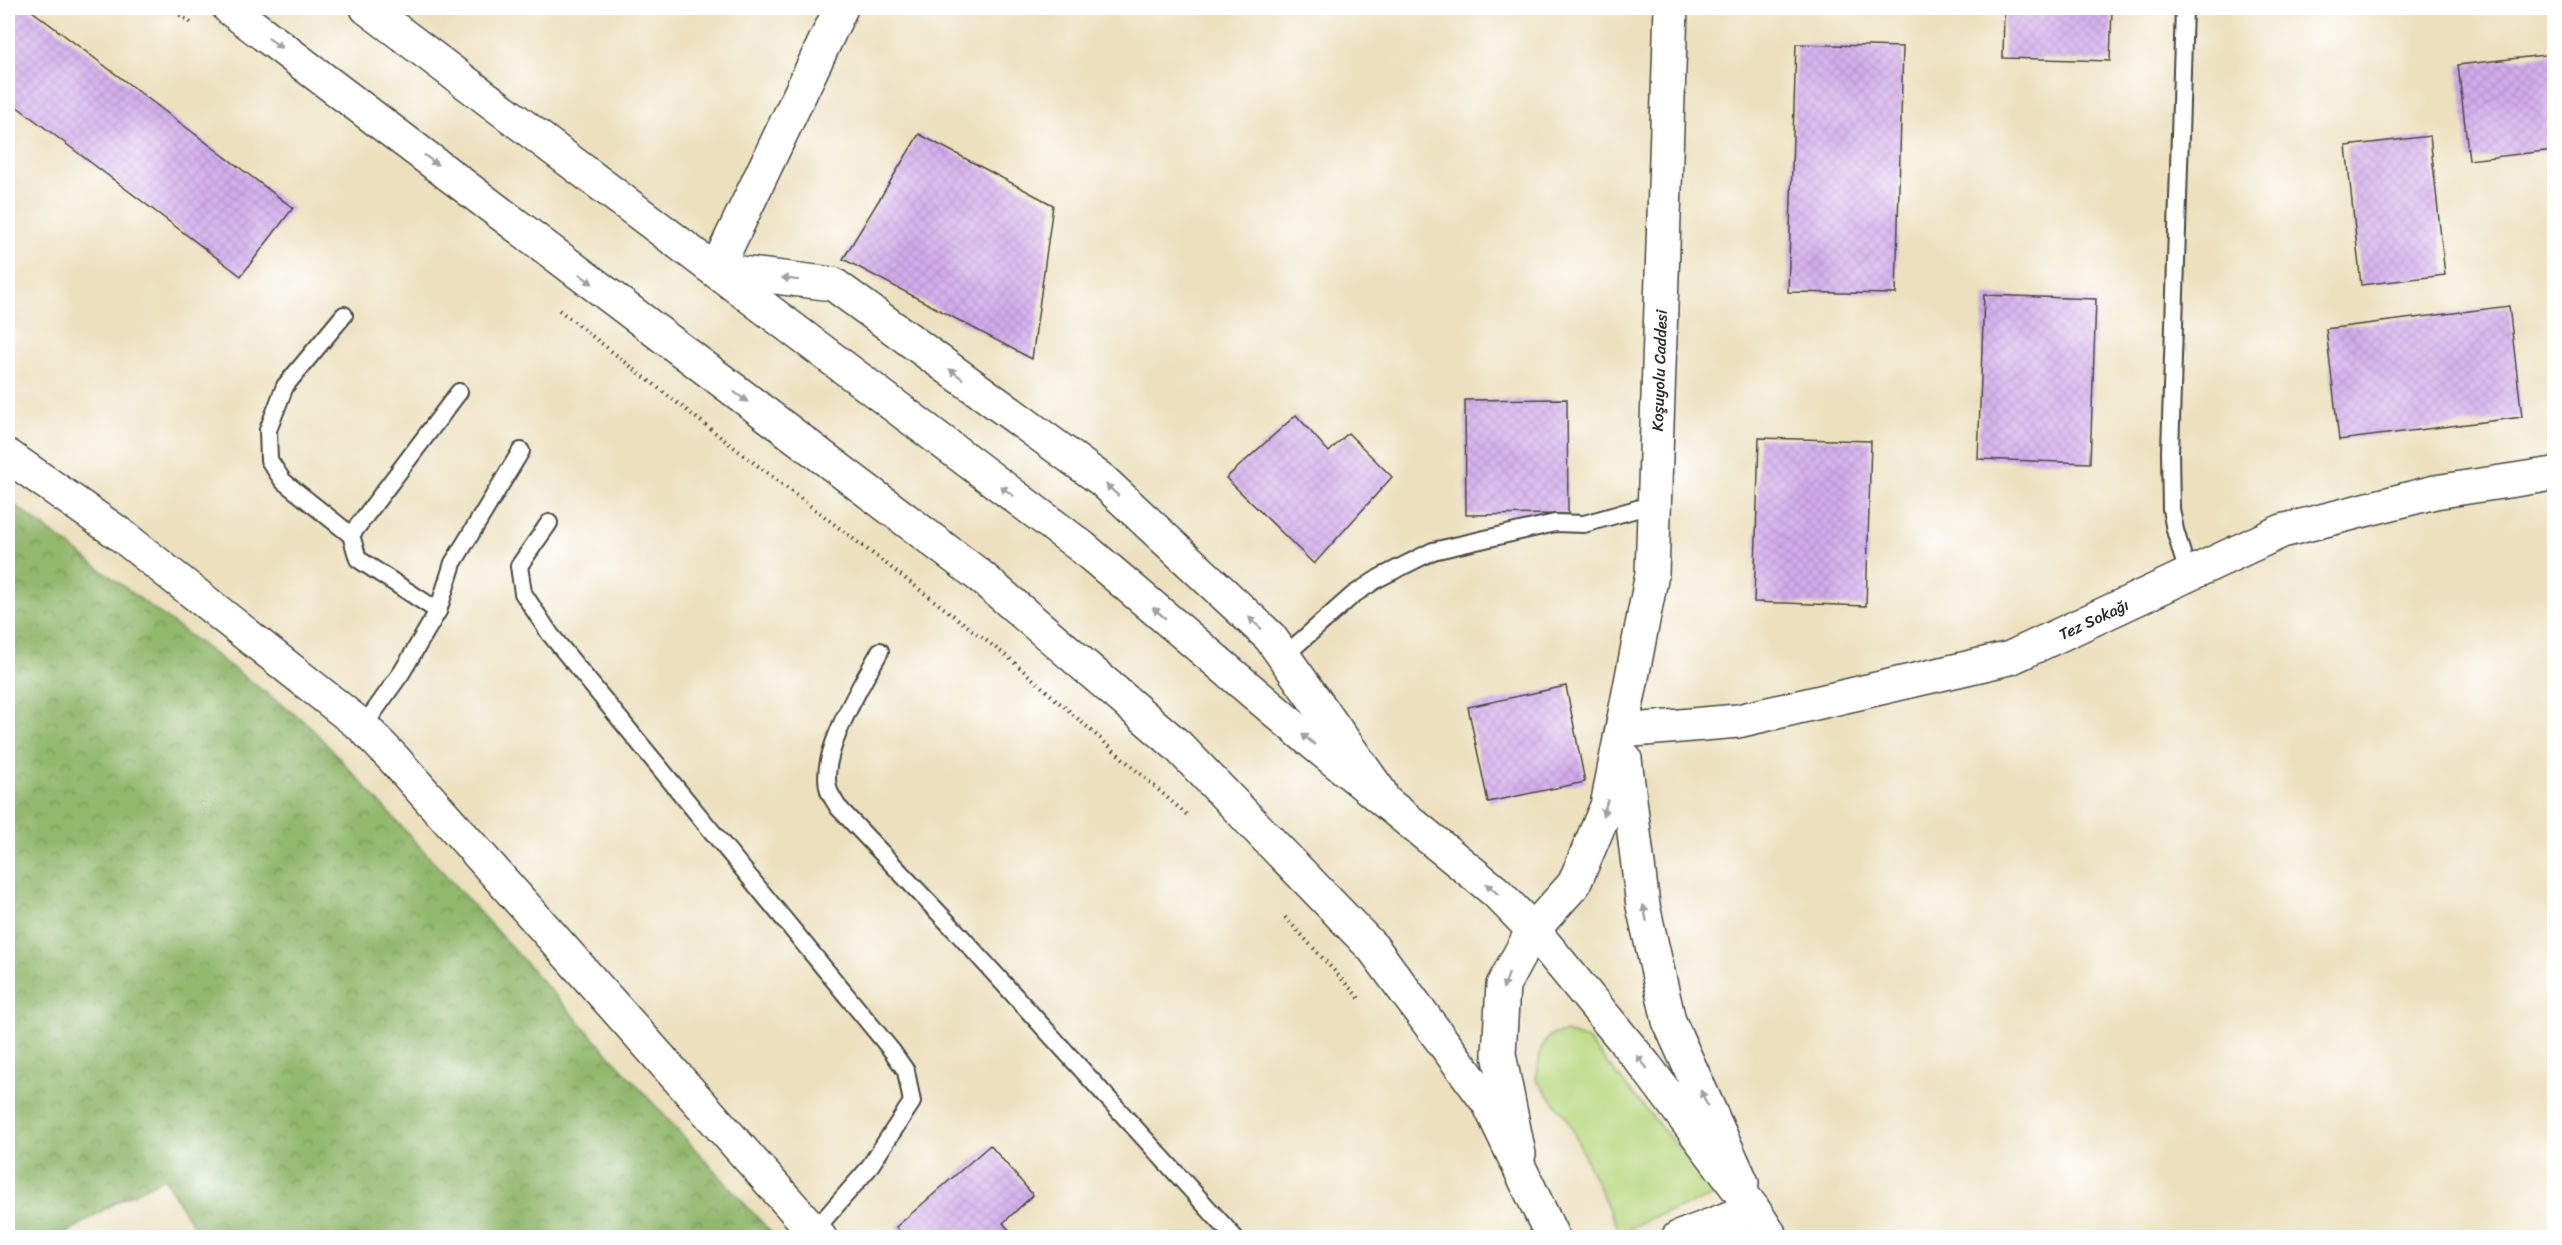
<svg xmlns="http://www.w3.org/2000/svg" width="2562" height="1245" font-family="Sriracha,sans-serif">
<defs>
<pattern id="forest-crowns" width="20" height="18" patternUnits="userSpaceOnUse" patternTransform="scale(1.5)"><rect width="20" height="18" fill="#92b86d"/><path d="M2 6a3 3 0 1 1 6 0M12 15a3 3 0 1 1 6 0" fill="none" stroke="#77965a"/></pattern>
<pattern id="building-cross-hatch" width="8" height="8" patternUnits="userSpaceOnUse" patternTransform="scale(1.5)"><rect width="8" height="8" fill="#d2abeb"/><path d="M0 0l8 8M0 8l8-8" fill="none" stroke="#b493ca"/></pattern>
</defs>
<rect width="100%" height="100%" fill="#fff"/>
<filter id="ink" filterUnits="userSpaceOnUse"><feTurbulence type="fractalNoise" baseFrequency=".0167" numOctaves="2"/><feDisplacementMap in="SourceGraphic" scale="12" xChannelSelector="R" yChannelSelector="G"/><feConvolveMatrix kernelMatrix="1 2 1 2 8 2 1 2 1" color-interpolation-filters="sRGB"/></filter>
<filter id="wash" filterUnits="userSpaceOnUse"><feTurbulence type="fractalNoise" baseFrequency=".008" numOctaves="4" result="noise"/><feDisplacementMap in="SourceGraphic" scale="24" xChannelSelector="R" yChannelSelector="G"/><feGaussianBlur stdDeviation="1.35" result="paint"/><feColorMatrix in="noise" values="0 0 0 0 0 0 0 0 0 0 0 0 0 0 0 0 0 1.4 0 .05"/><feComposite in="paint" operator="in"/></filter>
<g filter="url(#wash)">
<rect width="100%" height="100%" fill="#ece0be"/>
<path fill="#b8d77e" stroke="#728154" stroke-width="1.5" d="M1566,1032L1587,1039L1718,1195L1648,1219L1620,1234L1567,1118L1536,1080L1541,1048L1550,1035Z"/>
<path fill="url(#forest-crowns)" stroke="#5e724c" stroke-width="1.5" d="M8,500L309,725L775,1237H200L164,1178L111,1205L60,1237H8Z"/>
<g id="blocks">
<g fill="url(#building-cross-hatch)">
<path d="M8,8H28L293,208L241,276L8,100Z"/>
<path d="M2004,8H2112L2110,61L2003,58Z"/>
<path d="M1796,44L1903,47L1896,294L1788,292Z"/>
<path d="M2554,54V150L2469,160L2458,65Z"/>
<path d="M919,134L1053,205L1032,359L843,259Z"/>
<path d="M2430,136L2445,275L2361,285L2346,146Z"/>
<path d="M1984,295L2096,299L2090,463L1978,459Z"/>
<path d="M2554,302V324H2553L2550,303Z"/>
<path d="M2509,306L2522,417L2339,440L2326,329Z"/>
<path d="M1567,399L1568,514L1466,515L1465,400Z"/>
<path d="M1296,415L1329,452L1348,433L1392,477L1314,564L1226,478Z"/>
<path d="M1759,438L1871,441L1866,606L1754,602Z"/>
<path d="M1566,686L1585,782L1488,802L1468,707Z"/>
<path d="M990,1145L1033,1195L1003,1223L1016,1238H905L896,1227Z"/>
</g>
</g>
</g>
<g filter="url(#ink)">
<use href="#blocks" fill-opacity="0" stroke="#484641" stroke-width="1.5"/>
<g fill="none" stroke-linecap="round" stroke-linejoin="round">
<g stroke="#484641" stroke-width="20">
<g id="lane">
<path d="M2184,8L2170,452L2171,509L2175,530L2188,574"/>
<path d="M344,315L285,386L268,430L269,460L283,481L351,535"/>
<path d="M549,523L519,566L523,593L550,634L892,1051L906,1071L912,1102L868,1169L814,1231"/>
<path d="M438,611L358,559L351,535L459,392"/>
<path d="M880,651C863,683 817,755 829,791C831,796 835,802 838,807L954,929L1235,1238"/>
<path d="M1284,656L1353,595L1379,578L1433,551L1555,523L1584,524L1654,504"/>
<path d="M363,727L402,672L438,611L453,563L521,451"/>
</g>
</g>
<g stroke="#484641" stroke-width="36">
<g id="street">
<path d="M841,8L716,270L833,284L1102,480L1270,637L1380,792"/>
<path d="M8,456L121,535L363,727L394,759L820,1238"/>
</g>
</g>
<g stroke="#484641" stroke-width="36">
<g id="secondary">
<path id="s1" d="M1622,731L1738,721L2010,658L2282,531L2435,492L2554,474"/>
<path d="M1625,759L1643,906L1669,1021L1742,1183"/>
<path id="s2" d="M1519,1154L1499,1054L1503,985L1533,930L1574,884L1607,806L1652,574L1671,8"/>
</g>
</g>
<g stroke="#484641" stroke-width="36">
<g id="primary">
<path d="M229,8L980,576L1178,746L1373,948L1489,1104L1553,1238"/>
<path d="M367,8L1082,547L1307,738L1496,892L1533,930L1647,1068L1753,1209L1772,1238"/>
<path d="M1678,1238L1753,1209"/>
</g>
</g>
<g stroke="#484641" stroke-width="4" stroke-dasharray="1.5 4.5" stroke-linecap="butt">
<path d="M170,8L194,25"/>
<path d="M559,310L736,449L1009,658L1187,815"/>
<path d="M1285,917L1359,998"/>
</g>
<use href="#lane" stroke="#fff" stroke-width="16"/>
<use href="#street" stroke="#fff" stroke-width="33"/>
<use href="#secondary" stroke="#fff" stroke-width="33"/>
<use href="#primary" stroke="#fff" stroke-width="33"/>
</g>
<defs><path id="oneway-solid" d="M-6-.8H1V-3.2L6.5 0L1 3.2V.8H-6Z" transform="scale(1.5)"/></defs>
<g fill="#a0a0a0">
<use href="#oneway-solid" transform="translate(275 43) rotate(37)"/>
<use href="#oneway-solid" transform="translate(431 160) rotate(37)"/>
<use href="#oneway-solid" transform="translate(586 279) rotate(37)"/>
<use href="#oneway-solid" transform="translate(790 279) rotate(-173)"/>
<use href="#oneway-solid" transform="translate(956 374) rotate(-144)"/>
<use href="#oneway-solid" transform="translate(741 397) rotate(37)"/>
<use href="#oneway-solid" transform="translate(1112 490) rotate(-137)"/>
<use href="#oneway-solid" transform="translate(1007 491) rotate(-143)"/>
<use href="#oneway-solid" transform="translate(1159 613) rotate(-140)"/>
<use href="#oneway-solid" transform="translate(1255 623) rotate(-137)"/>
<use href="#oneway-solid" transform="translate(1308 739) rotate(-140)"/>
<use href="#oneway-solid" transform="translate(1605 808) rotate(108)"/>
<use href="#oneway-solid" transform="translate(1492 889) rotate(-139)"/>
<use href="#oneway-solid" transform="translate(1645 913) rotate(-102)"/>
<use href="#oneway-solid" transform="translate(1506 981) rotate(111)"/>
<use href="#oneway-solid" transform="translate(1642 1062) rotate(-129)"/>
<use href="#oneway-solid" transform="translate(1704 1098) rotate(-114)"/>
</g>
</g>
<g text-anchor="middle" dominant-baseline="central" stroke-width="4.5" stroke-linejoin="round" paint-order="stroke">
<g font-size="16" fill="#2b2b2b" stroke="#fff">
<text stroke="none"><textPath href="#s2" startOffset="820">Koşuyolu Caddesi</textPath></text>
<text stroke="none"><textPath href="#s1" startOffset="488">Tez Sokağı</textPath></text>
</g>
</g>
<rect width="2562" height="1245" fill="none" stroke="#fff" stroke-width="30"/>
</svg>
